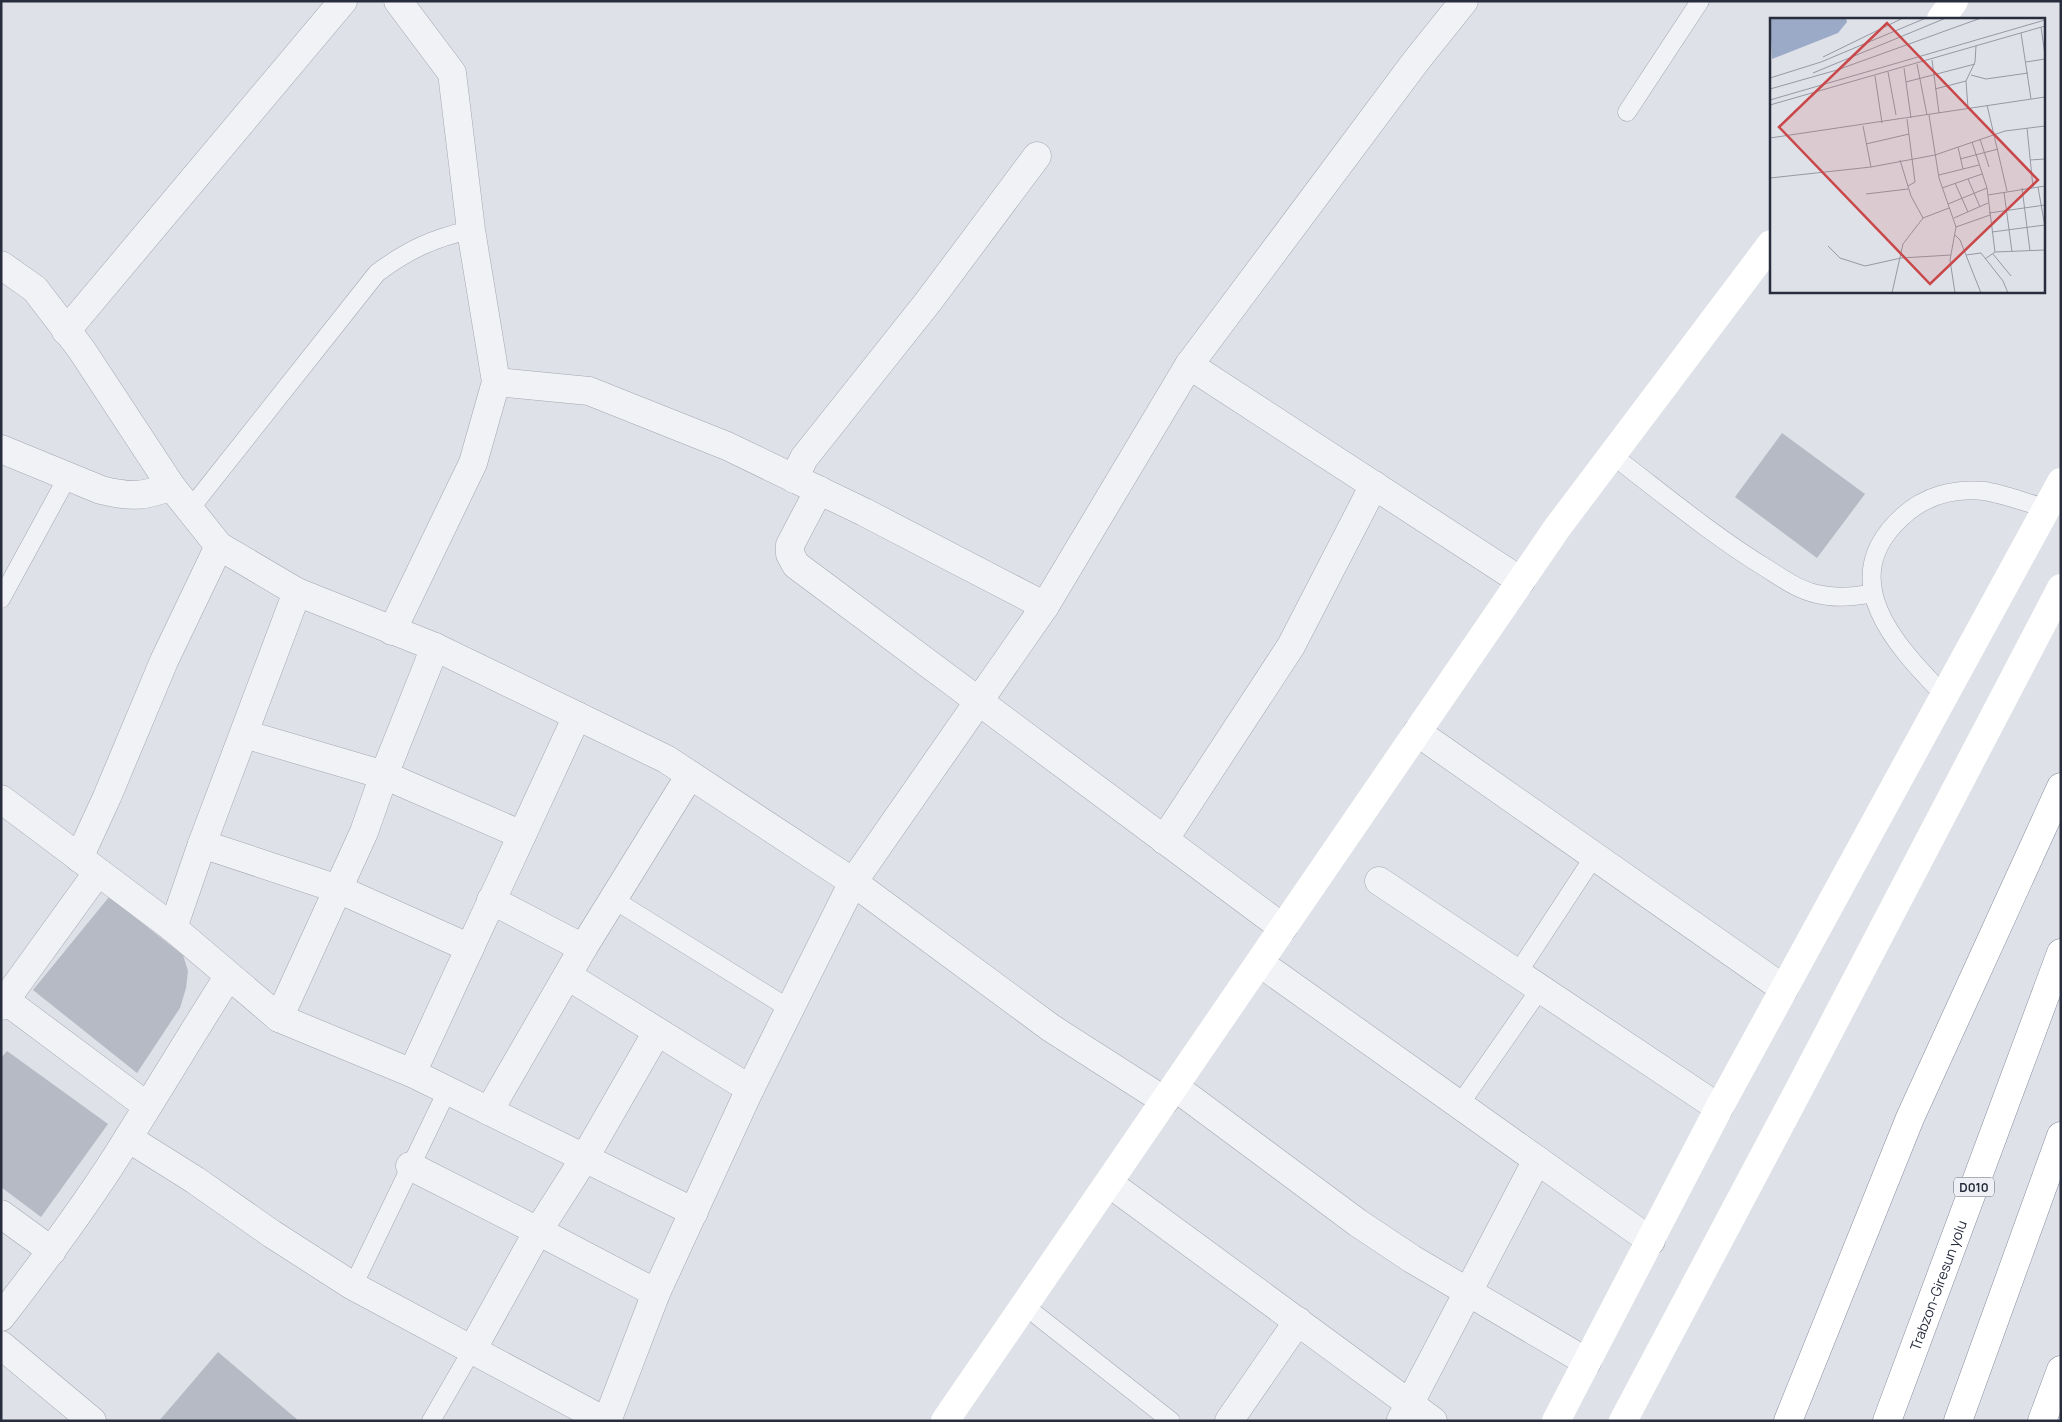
<svg xmlns="http://www.w3.org/2000/svg" width="2062" height="1422" font-family="Manrope,sans-serif">
<rect width="100%" height="100%" fill="#dfe1e8"/>
<g fill="#b6bac4">
<path d="M1782,433L1865,494L1817,558L1735,497Z"/>
<path d="M109,897L183,955L188,971L186,988L180,1008L137,1073L33,990Z"/>
<path d="M7,1051L108,1124L41,1217L1,1187V1058Z"/>
<path d="M218,1352L299,1421H159Z"/>
</g>
<g fill="none" stroke-linecap="round" stroke-linejoin="round">
<g stroke="#a4a7b2" stroke-width="19">
<g id="lane">
<path d="M1627,112L1700,1"/>
<path d="M1612,455C1662,493 1712,535 1766,568C1782,578 1798,590 1817,594C1836,599 1854,597 1873,593"/>
<path d="M190,509L377,273C408,250 433,238 471,230"/>
<path d="M1,599L68,476"/>
<path d="M1944,695C1895,645 1833,579 1903,516C1925,496 1954,488 1984,491C2004,494 2026,503 2046,508"/>
<path d="M613,899L790,1009"/>
<path d="M1517,974L1595,855"/>
<path d="M1460,1104L1540,989"/>
<path d="M353,1286L447,1091"/>
<path d="M1025,1306L1171,1421"/>
<path d="M431,1421L472,1350"/>
</g>
</g>
<g stroke="#a4a7b2" stroke-width="29">
<g id="street">
<path d="M1,265L35,289L81,349L171,486L219,546L297,592L435,647L666,759L853,882L1051,1028L1165,1101"/>
<path d="M66,331L343,1"/>
<path d="M1189,365L1521,581"/>
<path d="M496,382L589,391L727,446L864,512L1045,606"/>
<path d="M1,449L101,490C129,497 145,497 171,486"/>
<path d="M794,479L804,458L928,302L1037,156"/>
<path d="M819,490L790,545V554L796,565L1283,928"/>
<path d="M392,631L473,463L496,382L471,230L452,73L398,1"/>
<path d="M1417,732L1784,989"/>
<path d="M244,734L384,775L522,835"/>
<path d="M1,799L173,928L279,1018L412,1073L694,1212"/>
<path d="M1164,840L1291,646L1374,485"/>
<path d="M202,844L338,889L470,948"/>
<path d="M79,858L107,797L164,661L219,546"/>
<path d="M1379,881L1719,1108"/>
<path d="M491,900L583,948"/>
<path d="M173,928L202,844L297,592"/>
<path d="M1260,963L1651,1241"/>
<path d="M568,976L750,1089"/>
<path d="M1,997L147,1106"/>
<path d="M1,1006L98,872"/>
<path d="M279,1018L364,832L384,775L435,647"/>
<path d="M412,1073L577,716"/>
<path d="M1175,1087L1358,1223L1412,1259L1587,1362"/>
<path d="M489,1111L583,948L690,775"/>
<path d="M128,1138L195,1180L272,1234L353,1286L605,1421"/>
<path d="M410,1166L538,1231L656,1293"/>
<path d="M1109,1183L1433,1421"/>
<path d="M1,1214L52,1251"/>
<path d="M1,1317C46,1259 90,1200 128,1138C162,1084 194,1030 228,977"/>
<path d="M1,1345L92,1421"/>
<path d="M472,1350L538,1231L584,1159L657,1032"/>
<path d="M1401,1420L1537,1160"/>
<path d="M607,1421L656,1293L750,1089L853,882L1045,606L1189,365L1416,61L1464,1"/>
<path d="M1229,1421L1298,1321"/>
</g>
</g>
<g stroke="#878d9e" stroke-width="29">
<g id="highway">
<path d="M1788,1421L1910,1118L2061,787"/>
<path id="s1" d="M1887,1421L2061,953"/>
<path d="M1958,1421L2061,1136"/>
<path d="M2042,1421L2061,1370"/>
</g>
</g>
<use href="#lane" stroke="#f1f2f6" stroke-width="18"/>
<use href="#street" stroke="#f1f2f6" stroke-width="28"/>
<g stroke="#fff" stroke-width="28">
<path d="M1941,19L1954,1"/>
<path d="M945,1421L1557,528L1771,244"/>
<path d="M1556,1421L1719,1108L2061,482"/>
<path d="M1623,1421L1796,1095L2061,588"/>
</g>
<use href="#highway" stroke="#fff" stroke-width="28"/>
</g>
<g text-anchor="middle" dominant-baseline="central" stroke-width="5" stroke-linejoin="round" paint-order="stroke">
<rect fill="#eef0f5" stroke="#636875" stroke-width="1" x="1954" y="1177.5" width="40" height="19" rx="4"/>
<g font-size="12" font-weight="bold" fill="#282d3e">
<text x="1974" y="1187">D010</text>
</g>
<g font-size="14" fill="#282d3e" stroke="#eef0f5">
<text stroke="none"><textPath href="#s1" startOffset="145">Trabzon-Giresun yolu</textPath></text>
</g>
</g>
<g transform="translate(1770 18)">
<rect width="275" height="275" fill="#dfe1e8"/>
<path d="M0,0H76L77,4L68,15L2,41Z" fill="#9baac7"/>
<path fill="none" stroke="#9699a4" stroke-width="1" d="M271,9L275,37M251,15L261,81M53,39L133,0M162,42L169,95M256,44L275,41M147,46L157,97M134,50L141,100M118,54L126,97M43,55L176,0M201,57L216,61L258,55M105,58L112,105M0,60L51,44L156,0M136,64L205,46M0,71L67,52L211,0M165,71L196,63M0,82L275,2M0,87L275,8M217,87L237,173M198,90L196,63L205,44L206,28M159,97L169,160L186,209L180,242L185,275M137,101L145,164L138,168M93,108L101,149M257,110L263,169M0,120L275,79M210,121L219,149M202,124L217,170L225,234M96,126L139,116M188,129L193,151M190,141L228,131M130,142L141,178L153,200M260,142L275,141M169,157L209,147M0,160L101,149L165,137L235,113L275,108M198,161L210,189M185,165L198,194M268,169L275,209M172,170L212,156M252,170L260,233M234,174L242,234M96,176L138,171M218,177L275,168M178,186L217,170M219,195L275,187M184,200L218,185M186,209L220,197M222,214L275,207M185,217L190,222L211,275M58,228L70,240L95,248L131,240L181,237M223,236L241,258M196,237L211,235L233,263L238,275M215,241L225,234L275,232M122,275L133,226L153,200L179,190"/>
<path fill="#c94749" fill-opacity="0.15" stroke="#c94749" stroke-width="2.5" d="M117,5L268,162L160,266L9,109Z"/>
<rect width="275" height="275" fill="none" stroke="#282d3e" stroke-width="2.5"/>
</g>
<rect width="2062" height="1422" fill="none" stroke="#282d3e" stroke-width="5"/>
</svg>
